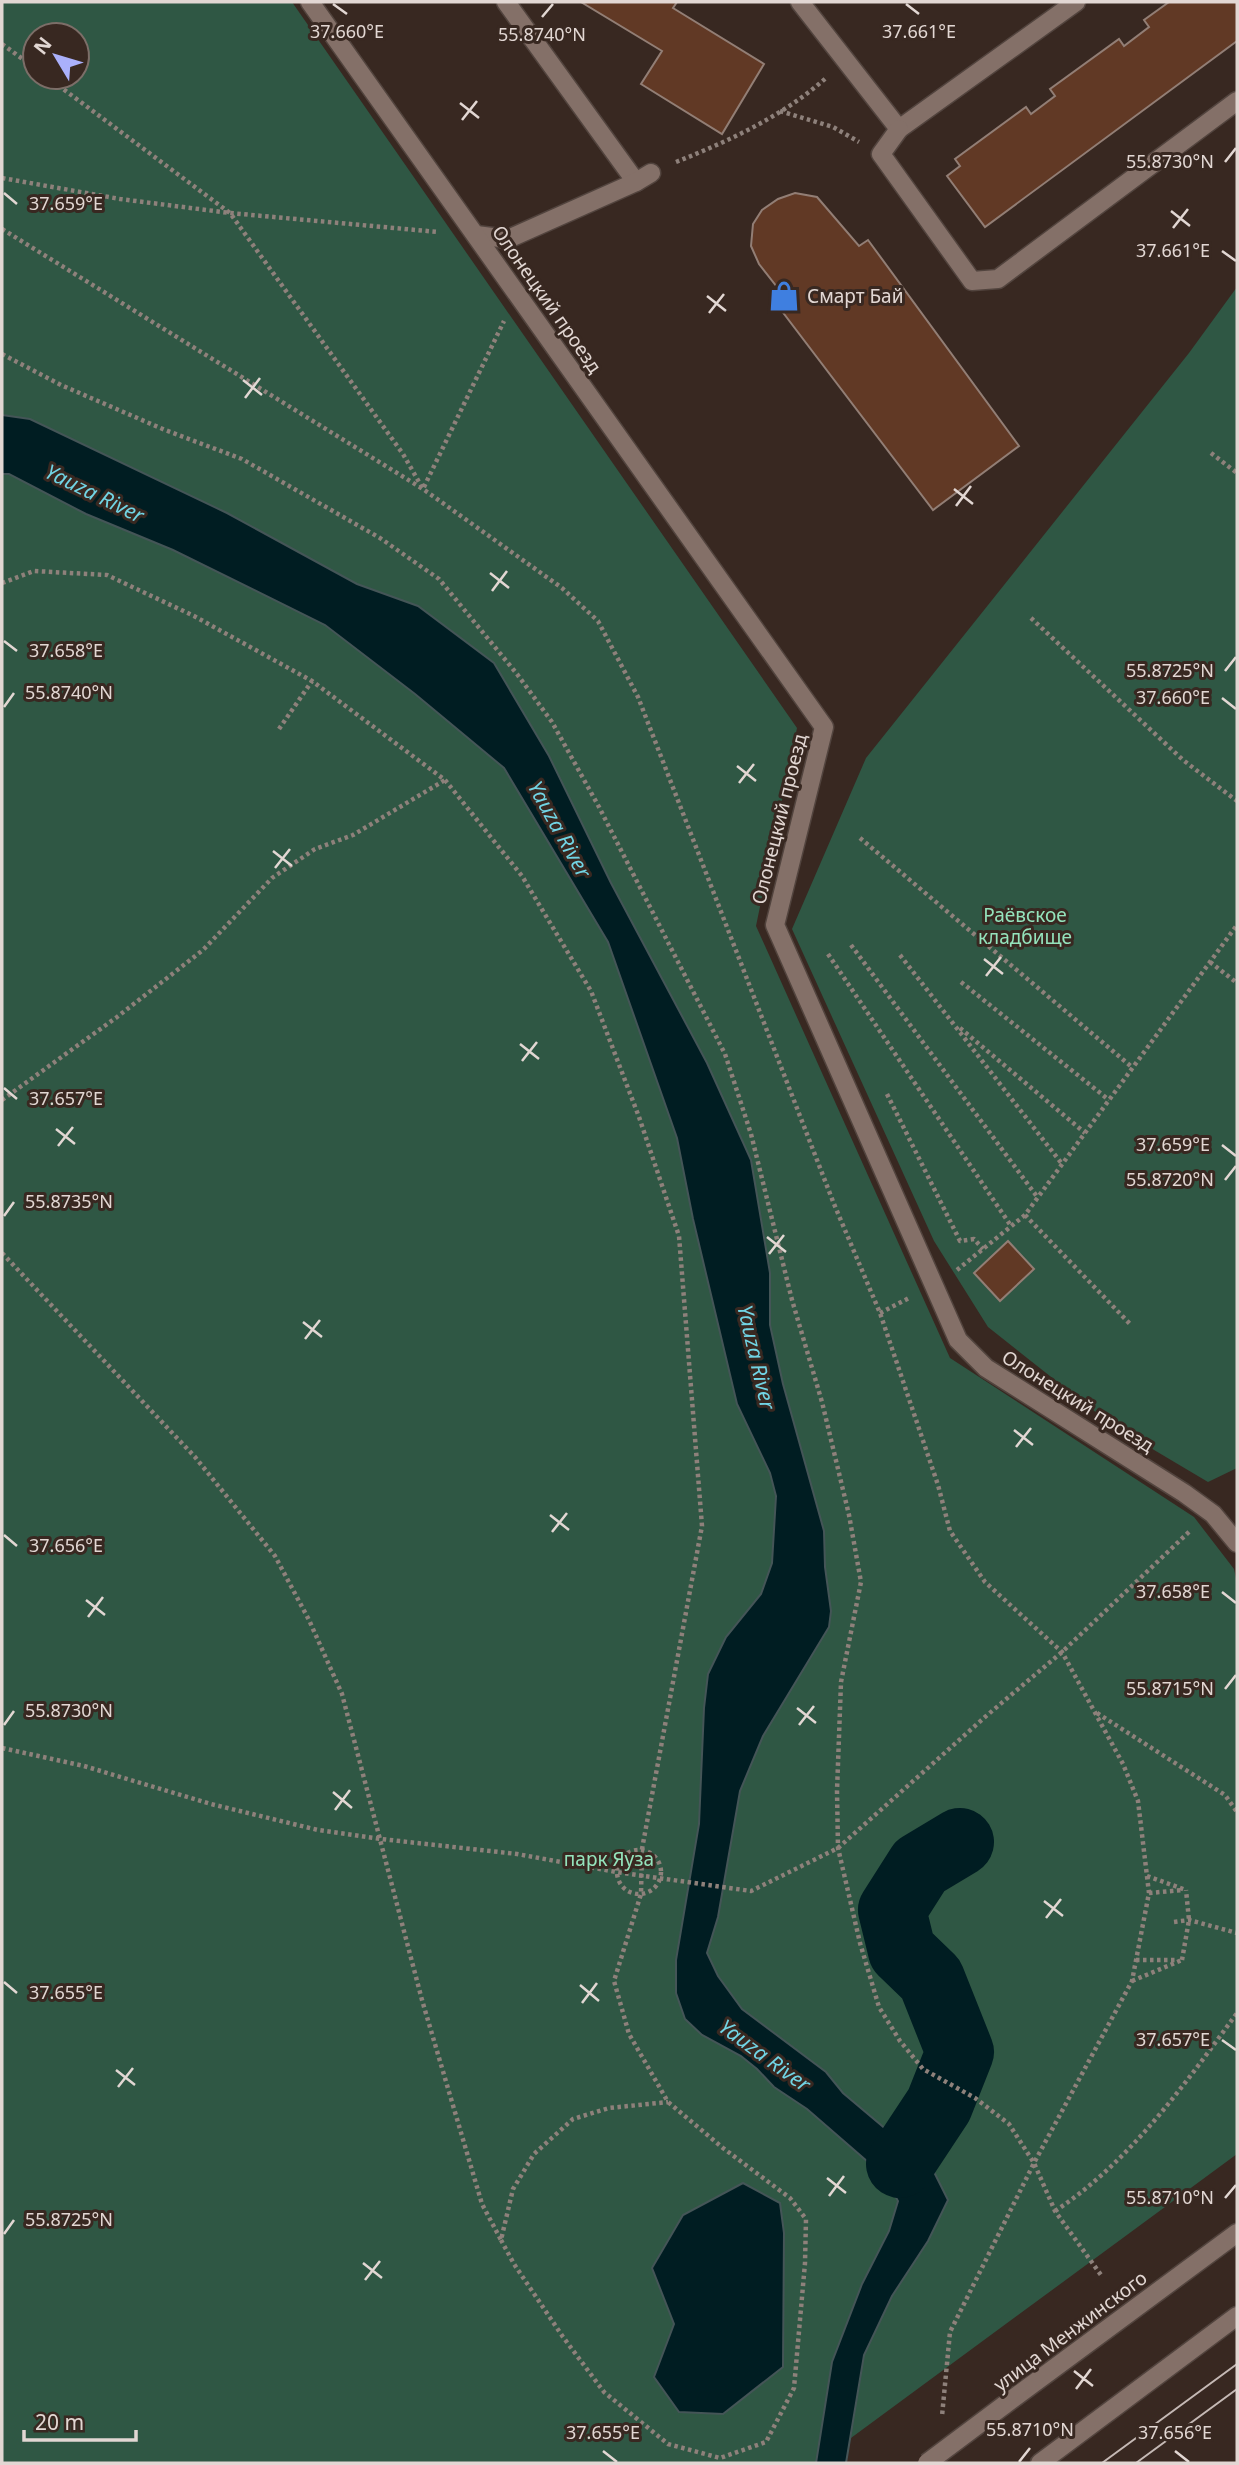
<svg xmlns="http://www.w3.org/2000/svg" width="1239" height="2465" font-family="'Noto Sans',sans-serif">
<rect width="100%" height="100%" fill="#382821"/>
<g fill="#2f5744" fill-rule="evenodd">
<path d="M2,2H292L797,728L756,926L950,1358L1194,1517L1234,1569L1237,1583V2154L817,2463H2ZM35,35H77V77H35Z"/>
<path d="M1237,287V1468L1208,1482L1112,1425L988,1327L934,1241L792,929L866,758L1189,353Z"/>
</g>
<g fill="#001d22" stroke="#445557" stroke-width="2">
<path d="M2,415L30,419L227,513L357,584L418,606L494,663L549,756L611,883L707,1063L751,1160L770,1273V1325L783,1384L824,1531L825,1567L831,1611L829,1627L763,1736L740,1791L718,1917L707,1953L718,1976L742,2009L826,2072L843,2093L932,2168L948,2200L928,2241L892,2296L864,2355L846,2463H816L832,2362L862,2284L889,2231L898,2201L884,2176L807,2109L774,2087L757,2069L741,2056L702,2035L685,2019L676,1993V1960L699,1824L704,1708L708,1674L726,1637L761,1594L772,1563L776,1496L770,1473L737,1404L693,1219L677,1138L608,942L504,768L415,694L325,625L173,550L86,514L9,474H2Z"/>
<path d="M743,2183L780,2203L784,2233L783,2367L723,2414L679,2412L654,2377L674,2324L652,2268L683,2215Z"/>
</g>
<g fill="none" stroke-linecap="round" stroke-linejoin="round">
<path stroke="#001d22" stroke-width="68" d="M900,2164L939,2105L960,2052L931,1979L902,1951L892,1910L920,1866L960,1842"/>
</g>
<g fill="#613925" stroke="#927e75" stroke-width="2">
<path d="M581,2H677L673,8L764,64L722,134L641,84L662,51Z"/>
<path d="M1169,2H1237V41L985,227L947,176L960,166L955,159L1026,107L1031,114L1055,96L1050,89L1119,39L1124,46L1149,27L1144,20Z"/>
<path d="M795,193L817,197L859,246L868,240L1019,446L933,510L775,302L784,296L759,264L751,246L753,224L762,210L778,199Z"/>
<path d="M1008,1241L1034,1269L1000,1301L974,1273Z"/>
</g>
<g fill="none" stroke-linecap="round" stroke-linejoin="round">
<g stroke="#52443e" stroke-width="21">
<g id="lane">
<path d="M506,2L636,182"/>
<path d="M800,2L899,129L1076,2"/>
<path d="M899,129L881,154L972,281L998,279L1237,101"/>
<path d="M476,235L508,239L636,182L651,173"/>
</g>
</g>
<g stroke="#52443e" stroke-width="21">
<path id="street" d="M310,2L824,727L775,925L958,1340L986,1368L1184,1493L1213,1514L1237,1543"/>
</g>
<g stroke="#52443e" stroke-width="21">
<g id="secondary">
<path d="M1003,2406L1237,2233"/>
<path d="M1040,2463L1237,2316"/>
</g>
</g>
<g stroke="#8e817b" stroke-width="4.5" stroke-dasharray="3.5 3.5" stroke-linecap="butt">
<path d="M2,44L35,68"/>
<path d="M47,77L230,213L403,454L423,489L504,321"/>
<path d="M780,111L833,127L859,142"/>
<path d="M676,162C729,141 783,116 826,78"/>
<path d="M2,178L120,199L230,213L438,232"/>
<path d="M2,229L423,489L562,588L598,621L638,697L834,1204L880,1313L938,1485L950,1531L985,1582L1062,1652L1123,1764L1138,1801L1149,1893L1132,1981L1034,2163L950,2332L942,2416"/>
<path d="M2,354L61,385L165,430L242,459L380,538L439,579L517,674L552,722L599,807L725,1054L751,1134L792,1300L822,1402L849,1515L861,1582L841,1682L837,1791L838,1848L860,1943L879,2007L900,2041L923,2069L975,2098L1009,2124L1034,2163L1055,2211L1101,2275"/>
<path d="M1211,453L1237,473"/>
<path d="M2,583L34,571L107,575L194,616L312,681L445,780L522,876L591,991L639,1117L679,1236L702,1526L642,1849L641,1894L614,1981L629,2034L668,2102L723,2148L790,2198L806,2219L805,2263L794,2388L766,2442L720,2458L668,2444L604,2392L563,2337L514,2264L501,2240"/>
<path d="M1031,618L1183,760L1237,801"/>
<path d="M279,729L312,681"/>
<path d="M860,838L1133,1068"/>
<path d="M851,945L1038,1198"/>
<path d="M828,954L1011,1226"/>
<path d="M900,955L1062,1164"/>
<path d="M1210,962L1237,983"/>
<path d="M961,982L1109,1100"/>
<path d="M960,1028L1085,1133"/>
<path d="M887,1094L960,1241L974,1239L983,1249"/>
<path d="M2,1100L117,1017L203,950L272,878L315,849L353,835L445,780"/>
<path d="M1025,1215L1131,1325"/>
<path d="M2,1253L195,1457L275,1556L309,1620L342,1694L422,2000L482,2204L501,2240L513,2189L534,2154L573,2119L609,2108L668,2102"/>
<path d="M957,1270L1025,1215L1237,925"/>
<path d="M880,1313L911,1297"/>
<path d="M1097,1713L1225,1795L1237,1812"/>
<path d="M2,1748L84,1766L211,1804L318,1830L381,1839L517,1854L616,1872L751,1891L838,1848L985,1717L1062,1652L1191,1530"/>
<circle cx="639" cy="1872" r="22"/>
<path d="M1147,1876L1186,1890"/>
<path d="M1149,1893L1183,1890"/>
<path d="M1174,1922L1189,1920L1237,1933"/>
<path d="M1136,1960H1178"/>
<path d="M1182,1960L1189,1920L1186,1890"/>
<path d="M1132,1981L1182,1960"/>
<path d="M1055,2211C1130,2162 1185,2084 1237,2013"/>
</g>
<use href="#lane" stroke="#847068" stroke-width="18"/>
<use href="#street" stroke="#847068" stroke-width="18"/>
<use href="#secondary" stroke="#847068" stroke-width="18"/>
<g stroke="#c5b9b5" stroke-width="2">
<path d="M1102,2463L1237,2364"/>
<path d="M1136,2463L1237,2389"/>
</g>
<g stroke="#52443e" stroke-width="21" stroke-linecap="butt">
<path id="secondary-bridge" d="M927,2463L1003,2406"/>
</g>
<use href="#secondary-bridge" stroke="#847068" stroke-width="18"/>
</g>
<path fill="none" stroke="#e2d7d3" stroke-width="2.5" d="M333,4L347,14M906,4L919,14M542,17L553,4M460,103L479,118M462,120L477,101M1225,162L1236,148M4,193L17,204M1171,211L1190,226M1173,228L1188,209M1222,251L1236,261M707,296L726,311M709,313L724,294M243,380L262,395M245,398L260,378M954,489L973,504M956,506L971,486M490,573L509,588M492,591L507,571M4,641L17,651M1225,671L1236,657M1222,698L1236,709M4,707L14,693M737,766L756,781M739,783L754,764M273,851L292,866M275,868L290,849M984,959L1003,974M986,976L1001,957M520,1044L539,1059M522,1061L537,1042M4,1088L17,1099M56,1129L75,1144M1222,1145L1236,1156M58,1146L73,1127M1225,1180L1236,1166M4,1216L14,1202M767,1237L786,1252M769,1254L784,1235M303,1322L322,1337M305,1339L320,1320M1014,1430L1033,1445M1016,1447L1031,1428M550,1515L569,1530M552,1532L567,1513M4,1535L17,1546M1222,1592L1236,1603M86,1600L105,1615M88,1617L103,1597M1225,1689L1236,1675M797,1708L816,1723M4,1725L14,1711M799,1725L814,1706M333,1792L352,1808M335,1810L350,1790M1044,1901L1063,1916M1046,1918L1061,1899M4,1982L17,1993M580,1985L599,2001M582,2003L597,1983M1222,2040L1236,2050M116,2070L135,2085M118,2087L133,2068M827,2178L846,2193M829,2196L844,2176M1225,2198L1236,2185M4,2234L14,2220M363,2263L382,2278M365,2280L380,2261M1074,2371L1093,2386M1076,2389L1091,2369M603,2451L617,2462M1175,2451L1189,2462M1019,2462L1030,2448"/>
<defs>
<g id="shop-bare" transform="scale(2.415)"><path d="M-5-2.5h2.3a2.7 3.5 0 0 1 5.4 0H5L5.5 6h-11ZM-1.5-2.5h3a1.5 2.3 0 0 0-3 0Z" fill="#3f7fe0" stroke="#382821" stroke-width="2.5" paint-order="stroke"/></g>
</defs>
<g fill-rule="evenodd">
<use href="#shop-bare" x="784" y="296"/>
</g>
<g text-anchor="middle" dominant-baseline="central" stroke-width="6" stroke-linejoin="round" paint-order="stroke">
<g font-size="19" fill="#e2d7d3" stroke="#382821" text-anchor="start">
<text x="807" y="296">Смарт Бай</text>
</g>
<g font-size="19" fill="#e2d7d3" stroke="#382821">
<text transform="translate(547 299) rotate(55)">Олонецкий проезд</text>
<text transform="translate(779 819) rotate(-76)">Олонецкий проезд</text>
<text transform="translate(1078 1401) rotate(32)">Олонецкий проезд</text>
<text transform="translate(1070 2331) rotate(-37)">улица Менжинского</text>
</g>
<g font-size="19" fill="#94e3bc" stroke="#382821">
<text x="1025" y="915">Раёвское<tspan x="1025" dy="22">кладбище</tspan></text>
<text x="609" y="1859">парк Яуза</text>
</g>
<g font-size="21" font-style="italic" fill="#71d4e4" stroke="#382821">
<text transform="translate(95 493) rotate(26)">Yauza River</text>
<text transform="translate(560 829) rotate(61)">Yauza River</text>
<text transform="translate(757 1357) rotate(77)">Yauza River</text>
<text transform="translate(765 2055) rotate(36)">Yauza River</text>
</g>
</g>
<g font-size="18" text-anchor="middle" fill="#e2d7d3" stroke="#382821" stroke-width="6" stroke-linejoin="round" paint-order="stroke">
<text x="347" y="38">37.660°E</text>
<text x="919" y="38">37.661°E</text>
<text x="542" y="41">55.8740°N</text>
<text x="1170" y="168">55.8730°N</text>
<text x="66" y="210">37.659°E</text>
<text x="1173" y="257">37.661°E</text>
<text x="66" y="657">37.658°E</text>
<text x="1170" y="677">55.8725°N</text>
<text x="69" y="699">55.8740°N</text>
<text x="1173" y="704">37.660°E</text>
<text x="66" y="1105">37.657°E</text>
<text x="1173" y="1151">37.659°E</text>
<text x="1170" y="1186">55.8720°N</text>
<text x="69" y="1208">55.8735°N</text>
<text x="66" y="1552">37.656°E</text>
<text x="1173" y="1598">37.658°E</text>
<text x="1170" y="1695">55.8715°N</text>
<text x="69" y="1717">55.8730°N</text>
<text x="66" y="1999">37.655°E</text>
<text x="1173" y="2046">37.657°E</text>
<text x="1170" y="2204">55.8710°N</text>
<text x="69" y="2226">55.8725°N</text>
<text x="1030" y="2436">55.8710°N</text>
<text x="603" y="2439">37.655°E</text>
<text x="1175" y="2439">37.656°E</text>
</g>
<rect width="1239" height="2465" fill="none" stroke="#e2d7d3" stroke-width="7"/>
<g transform="translate(56 56) rotate(308)"><circle r="33" fill="#382821" stroke="#7c6e68" stroke-width="2"/>
<path d="M0-5L12 26L0 18L-12 26Z" fill="#aab0fb"/>
<text y="-10" font-size="19" font-weight="bold" text-anchor="middle" fill="#e2d7d3">N</text>
</g>
<path d="M24 2430v10h112v-10" fill="none" stroke="#e2d7d3" stroke-width="3.5"/>
<text x="35" y="2430" font-size="21" fill="#e2d7d3" stroke="#382821" stroke-width="5" paint-order="stroke">20 m</text>
</svg>
